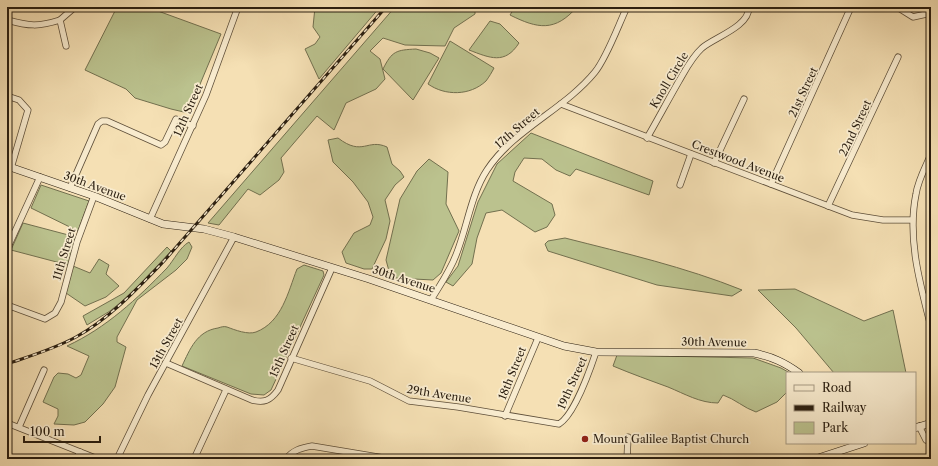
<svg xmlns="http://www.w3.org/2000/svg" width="938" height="466" font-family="'Libre Caslon Text',serif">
<rect width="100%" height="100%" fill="#f5e0b4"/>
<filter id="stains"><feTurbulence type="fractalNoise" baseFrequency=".005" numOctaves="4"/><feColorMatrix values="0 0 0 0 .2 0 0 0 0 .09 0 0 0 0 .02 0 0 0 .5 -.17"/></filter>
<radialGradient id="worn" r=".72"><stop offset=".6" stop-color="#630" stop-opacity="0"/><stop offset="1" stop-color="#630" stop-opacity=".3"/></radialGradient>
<g fill="#bbc28e" stroke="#72704f">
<path d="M117,7H147L221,34L188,113L171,109L135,98L126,89L85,70Z"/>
<path d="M315,7H380L319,79L305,49L315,44L320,37L313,27Z"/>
<path d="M395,7H475V14L454,28L445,46L405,45L383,38L370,51L380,59L385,79L376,89L346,103L334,130L317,116L281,158L284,172L279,180L260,195L248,189L219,225L208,223Z"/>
<path d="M515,7H577C555,32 538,29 510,15Z"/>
<path d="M490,21L500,24L519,43C505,65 490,58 469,50Z"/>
<path d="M450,41L494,68C492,72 489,77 486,81C470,96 445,96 428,84Z"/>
<path d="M416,49L430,53L439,58L413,100L383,69C392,51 396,50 416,49Z"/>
<path d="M531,133L653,181L649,195L576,169L570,176L556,170L542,159L524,158L515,172L513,181L552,204L555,215L547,227L535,232L502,210L486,213L477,238L472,264L453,286L446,282L458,266L478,202L497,164Z"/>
<path d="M338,138C363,157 367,138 387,147L392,164L400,171L404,177L395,185L385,200L390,221L386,239L372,269H364L346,263L342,252L354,233L370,225L373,217L368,202L353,182L333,162L328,140Z"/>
<path d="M429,159L448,172L446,204L459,231L441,273L433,280L395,278L389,271L386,260L400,199L417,171Z"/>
<path d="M41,185L89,201L78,231L31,208Z"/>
<path d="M23,223L76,237L68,265L11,250Z"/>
<path d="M565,238C624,253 685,267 742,290L732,296L657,285L548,251L545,244L548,241Z"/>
<path d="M189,242L192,247L187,259L176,270L137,300L117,337V342L126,347L115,387L103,404L85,422L74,425L54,424L58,416V409L43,402L54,377L58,373L68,374L76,378L81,375L89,356L67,346C106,328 137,299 167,268C174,260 180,247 189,242Z"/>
<path d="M167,247L171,251L131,294L110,311L87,325L83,316L124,293Z"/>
<path d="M99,259L109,265L106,274L119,286L106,297L85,306L66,293L73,266L90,273Z"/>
<path d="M304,265L323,271L324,275L271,390L264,395L251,394L182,366C190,349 197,331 218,328C221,327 224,326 227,327C235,330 248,335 256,332C282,322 288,292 297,269Z"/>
<path d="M795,289L864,321L893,310L906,373H834L796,328L758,290Z"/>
<path d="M617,355L753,358L781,368L790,373H787V392L777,402L756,412C744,408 735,399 723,395L718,403C700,403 685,394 668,387C649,380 632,374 613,366Z"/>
</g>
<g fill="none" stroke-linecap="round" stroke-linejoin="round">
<g stroke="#5d4e39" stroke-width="7">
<g id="street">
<path d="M897,7L913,17L931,13"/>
<path d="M7,20C29,26 38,27 60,20"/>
<path d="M66,46L60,20L75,7"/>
<path d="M7,96L19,100L28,110L11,168"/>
<path d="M561,104L852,215L883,220H912"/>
<path d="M647,138C658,119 668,100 679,81C686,69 692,57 702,48C715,37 749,27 749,7"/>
<path d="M931,154C926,166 918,180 916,194C907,238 920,284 931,327"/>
<path d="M714,163L744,99"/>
<path d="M771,184L851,7"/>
<path d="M680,185L691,154"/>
<path d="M70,188L98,124L102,121H107L161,145L165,142L176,119L193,126"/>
<path d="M828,206L898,57"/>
<path d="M150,219L206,95L238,7"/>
<path d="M7,249L40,177"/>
<path d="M924,297L931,295"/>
<path d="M431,300C440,285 450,271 456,255C467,228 471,194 487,170C513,130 565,109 595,72C607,57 618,26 627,7"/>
<path d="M7,305L45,319L55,313L61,302L77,242L94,196"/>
<path d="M291,358L370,381L409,401L458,407L559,424C574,415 590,370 596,352"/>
<path d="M166,363L252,400C264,403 270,401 278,390L332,268"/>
<path d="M505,416L538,338"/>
<path d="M7,423L98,459"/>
<path d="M919,426L926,440"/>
<path d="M19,427L44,370"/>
<path d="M76,459L80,452"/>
<path d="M117,459L148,395L234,237"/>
<path d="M194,459L226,390"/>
<path d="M286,459C293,450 301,448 312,446L390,459"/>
<path d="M627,459L628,437"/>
</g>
</g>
<g stroke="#2a1e10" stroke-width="8">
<g id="secondary">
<path d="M7,166L94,196L163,224L204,229L234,237L369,279L564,346L596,352L754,353C772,357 784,362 799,373"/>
<path d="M915,428L931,423"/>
<path d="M815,459L864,443"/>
</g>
</g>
<use href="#street" stroke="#f8ebce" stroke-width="5.5"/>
<use href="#secondary" stroke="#f8ebce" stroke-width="7"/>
<g stroke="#2a1e10" stroke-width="3">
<path id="rail" d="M7,364C30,356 54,349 76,337C110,318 137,289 164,261L386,7"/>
</g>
<use href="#rail" stroke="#f8ebce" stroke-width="1.5" stroke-dasharray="4.5" stroke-linecap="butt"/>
</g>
<circle fill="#8f2418" stroke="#f8ebce" stroke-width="1.5" cx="585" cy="439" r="4"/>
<g text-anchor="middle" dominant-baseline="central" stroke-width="3.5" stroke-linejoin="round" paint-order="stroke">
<g font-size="11" fill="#2a1e10" stroke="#f8ebce">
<text transform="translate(669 80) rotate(-59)">Knoll Circle</text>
<text transform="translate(803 92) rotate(-65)">21st Street</text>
<text transform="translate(188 110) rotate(-66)">12th Street</text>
<text transform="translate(517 128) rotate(-41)">17th Street</text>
<text transform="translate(855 128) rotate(-65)">22nd Street</text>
<text transform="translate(738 161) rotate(21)">Crestwood Avenue</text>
<text transform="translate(95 186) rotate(20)">30th Avenue</text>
<text transform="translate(64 254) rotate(-73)">11th Street</text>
<text transform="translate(404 279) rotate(18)">30th Avenue</text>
<text transform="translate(714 342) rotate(1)">30th Avenue</text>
<text transform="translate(166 343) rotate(-61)">13th Street</text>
<text transform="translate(284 351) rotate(-66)">15th Street</text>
<text transform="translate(512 373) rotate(-68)">18th Street</text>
<text transform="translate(572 383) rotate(-66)">19th Street</text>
<text transform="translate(439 394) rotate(9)">29th Avenue</text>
</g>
<g font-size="11" fill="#2a1e10" stroke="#f8ebce" text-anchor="start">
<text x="593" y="439">Mount Galilee Baptist Church</text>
</g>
</g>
<rect width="938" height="466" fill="none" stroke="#f5e0b4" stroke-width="24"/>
<rect x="8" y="8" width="922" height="450" fill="none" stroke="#2a1e10" stroke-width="2"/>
<rect x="12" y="12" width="914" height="442" fill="none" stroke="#2a1e10"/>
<rect x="786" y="372" width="130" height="72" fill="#f8ebce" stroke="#a69982"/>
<rect x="794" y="385" width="20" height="6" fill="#f8ebce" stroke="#a69982"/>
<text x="822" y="392" font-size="12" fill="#2a1e10">Road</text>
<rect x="794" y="405" width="20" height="6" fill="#2a1e10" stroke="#a69982"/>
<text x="822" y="412" font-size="12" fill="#2a1e10">Railway</text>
<rect x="794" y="422" width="20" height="12" fill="#bbc28e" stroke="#a69982"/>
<text x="822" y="432" font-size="12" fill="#2a1e10">Park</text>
<path d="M24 436v6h76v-6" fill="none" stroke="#2a1e10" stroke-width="2"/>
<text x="30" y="436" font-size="12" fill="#2a1e10" stroke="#f8ebce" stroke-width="3" paint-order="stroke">100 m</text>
<rect width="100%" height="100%" filter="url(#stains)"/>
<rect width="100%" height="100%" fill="url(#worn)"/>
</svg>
